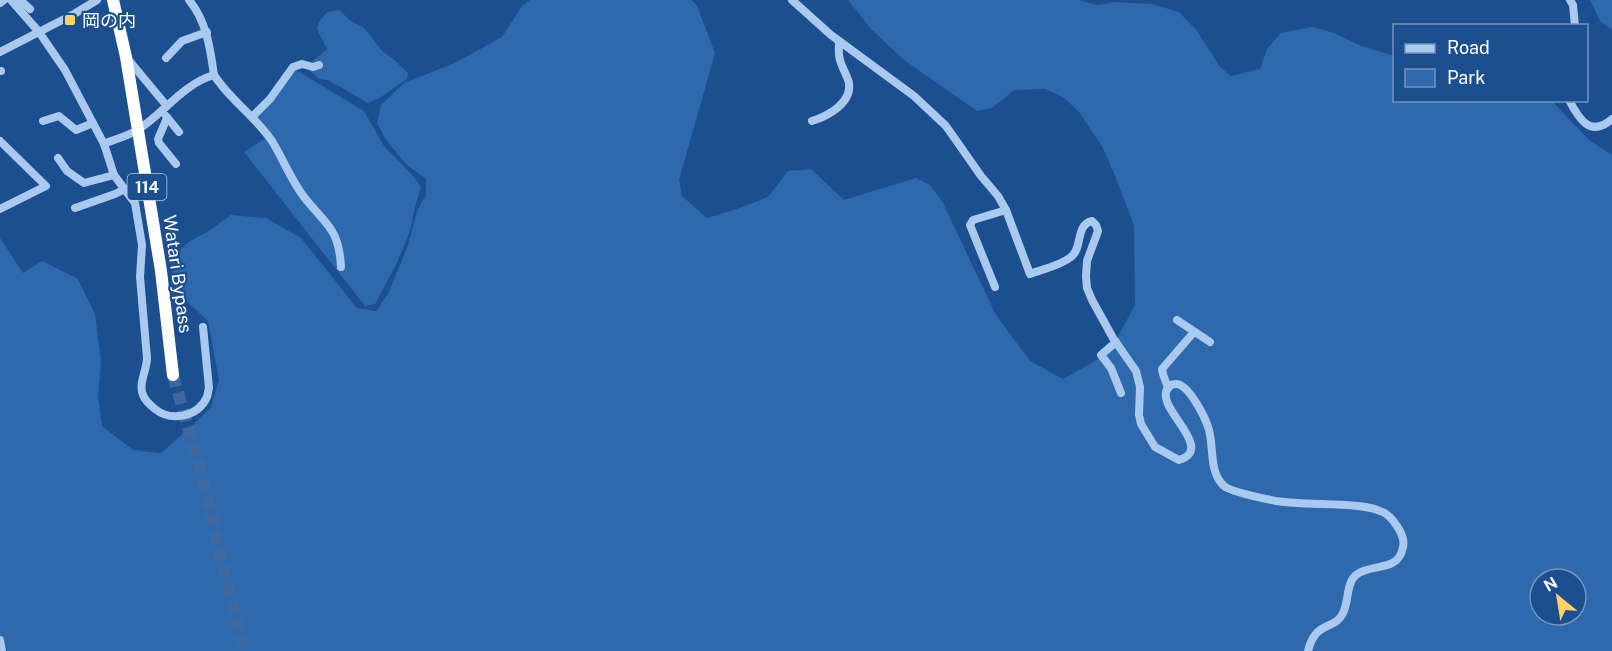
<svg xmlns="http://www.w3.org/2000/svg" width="1612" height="651" font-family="'Public Sans','Noto Sans JP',sans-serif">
<rect width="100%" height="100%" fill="#1b4f8f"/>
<g fill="#2e69ad" fill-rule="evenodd">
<path d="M530,0H692L697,6L715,53L679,180L682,196L707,218L740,208L768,197L788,171L811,169L844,200L916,178L930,185L943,203L996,315L1030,361L1063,379L1109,353L1135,305L1134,225L1113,171L1103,148L1079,112L1063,97L1045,89L1014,90L992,108L977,111L904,60L871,29L848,0H1079L1097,5L1116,2L1152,4L1179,12L1197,31L1220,67L1231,76L1260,69L1267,49L1281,33L1312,27L1334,33L1359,45L1394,56V100L1552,101L1589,140L1612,155V651H0V238L23,273L42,261L78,279L95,314L101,362L98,396L102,426L133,450L161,453L193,425L211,407L219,380L208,321L183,298L173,273V263L177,252L190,241L207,232L231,215L266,218L301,238L357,308L376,311L388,294L408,245L417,211L426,195V179L407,165L386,140L377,123L381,105L404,83L455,63L502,37L522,6ZM1540,579H1576V615H1540Z"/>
<path d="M1590,0H1612V30L1600,21Z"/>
<path d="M340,10L349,20L364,28L383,52L392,58L408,73L407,79L381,97L368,103L328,80L319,79L308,69L313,61L327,49L317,29L319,22L327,12Z"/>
<path d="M296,70L364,111L384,146L414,177L421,187L414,210L411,228L398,261L375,304L365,306L244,152L269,136L255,117L272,100Z"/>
</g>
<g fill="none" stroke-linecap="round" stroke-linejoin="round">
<path stroke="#3d69a0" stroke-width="12" stroke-dasharray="12 6" stroke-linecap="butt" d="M173,375L198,462L244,651"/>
<g stroke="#a9c9ee" stroke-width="8">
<path d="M11,0L39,32L65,70L104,144L114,175L135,203L142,245L140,277L147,358C147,370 138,384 143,395C145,401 150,405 155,409C171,422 198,417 207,397C208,394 208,391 209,388L203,327"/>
<path d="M20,0L30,9"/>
<path d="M189,0C207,22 210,48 214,75"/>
<path d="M792,0L831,35L914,96L946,126L981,176L998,196L1006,210L1030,274C1043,269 1060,266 1071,257C1083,248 1075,225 1092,221L1096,225L1098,231L1087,261L1086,276L1087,288L1092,300L1113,338L1136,371L1140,387L1139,415L1141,424L1155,447L1179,460C1217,448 1153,407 1168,388C1170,385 1174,384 1176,384C1189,384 1206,419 1209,430C1214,449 1209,472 1224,486C1231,492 1266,499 1276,501C1303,505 1331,503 1358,506C1365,507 1374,508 1380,511C1387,513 1393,520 1397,526C1401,532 1405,539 1403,547C1399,573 1370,563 1356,575C1346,583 1349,602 1343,613C1335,631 1316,619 1308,651"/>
<path d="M1570,0L1573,5L1575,26"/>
<path d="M0,3L4,0"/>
<path d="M0,52L74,14L97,0"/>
<path d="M127,58L166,105"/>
<path d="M166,58L182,41L207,32"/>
<path d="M0,71H1"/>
<path d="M1569,100C1579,119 1590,138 1612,119"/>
<path d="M166,116L179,132"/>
<path d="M252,117L270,99L293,67L302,64L313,67L319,65"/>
<path d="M167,118L158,139L159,143L176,164"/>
<path d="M43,121L59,116L76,130L93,123"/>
<path d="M812,121C828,116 852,103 849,83C847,75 842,68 840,60C838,54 839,48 839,41"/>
<path d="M0,141L46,186L0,209"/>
<path d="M104,144C115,139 129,136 139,129C165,112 183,84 214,75C230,100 255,116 272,141C283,159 291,180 304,197C326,225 339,228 341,267"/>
<path d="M58,158L67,171L84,183L114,175"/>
<path d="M75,208L115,194L125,189"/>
<path d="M995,287L970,225L973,220L1006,210"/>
<path d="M1177,320L1210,342"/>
<path d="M1116,342L1101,355L1111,368L1121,393"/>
<path d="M1168,388L1163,374L1162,369L1194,332"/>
<path d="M0,640L2,651"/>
</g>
<path stroke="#fff" stroke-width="12" d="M113,0L126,57L161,271L173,375"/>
</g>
<rect fill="#ffd166" stroke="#1b4f8f" stroke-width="2" x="64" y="14" width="12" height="12" rx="3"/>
<g text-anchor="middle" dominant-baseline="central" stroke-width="4.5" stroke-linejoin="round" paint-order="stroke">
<rect fill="#1b4f8f" stroke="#bbcadd" stroke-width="1.5" x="127.5" y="174" width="39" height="26" rx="4.5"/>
<g font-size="16" font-weight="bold" fill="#fff">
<text x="147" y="187">114</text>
</g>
<g font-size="18" fill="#fff" stroke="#1b4f8f" text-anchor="start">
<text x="82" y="20">岡の内</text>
</g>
<g font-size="18" fill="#fff" stroke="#1b4f8f">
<text transform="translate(178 274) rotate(82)">Watari Bypass</text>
</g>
</g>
<rect x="1393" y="24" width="195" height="78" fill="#1b4f8f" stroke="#7695bc" stroke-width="1.5"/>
<rect x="1405" y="44" width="30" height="9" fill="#a9c9ee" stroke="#7695bc" stroke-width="1.5"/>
<text x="1447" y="54" font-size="18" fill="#ffffff">Road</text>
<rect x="1405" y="69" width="30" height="18" fill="#2e69ad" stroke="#7695bc" stroke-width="1.5"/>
<text x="1447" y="84" font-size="18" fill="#ffffff">Park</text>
<g transform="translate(1558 597) rotate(330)"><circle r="28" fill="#1b4f8f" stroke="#7695bc" stroke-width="1.5"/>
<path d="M0-4.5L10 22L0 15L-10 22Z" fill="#ffd166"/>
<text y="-9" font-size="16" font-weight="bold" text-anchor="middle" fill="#ffffff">N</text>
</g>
</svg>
